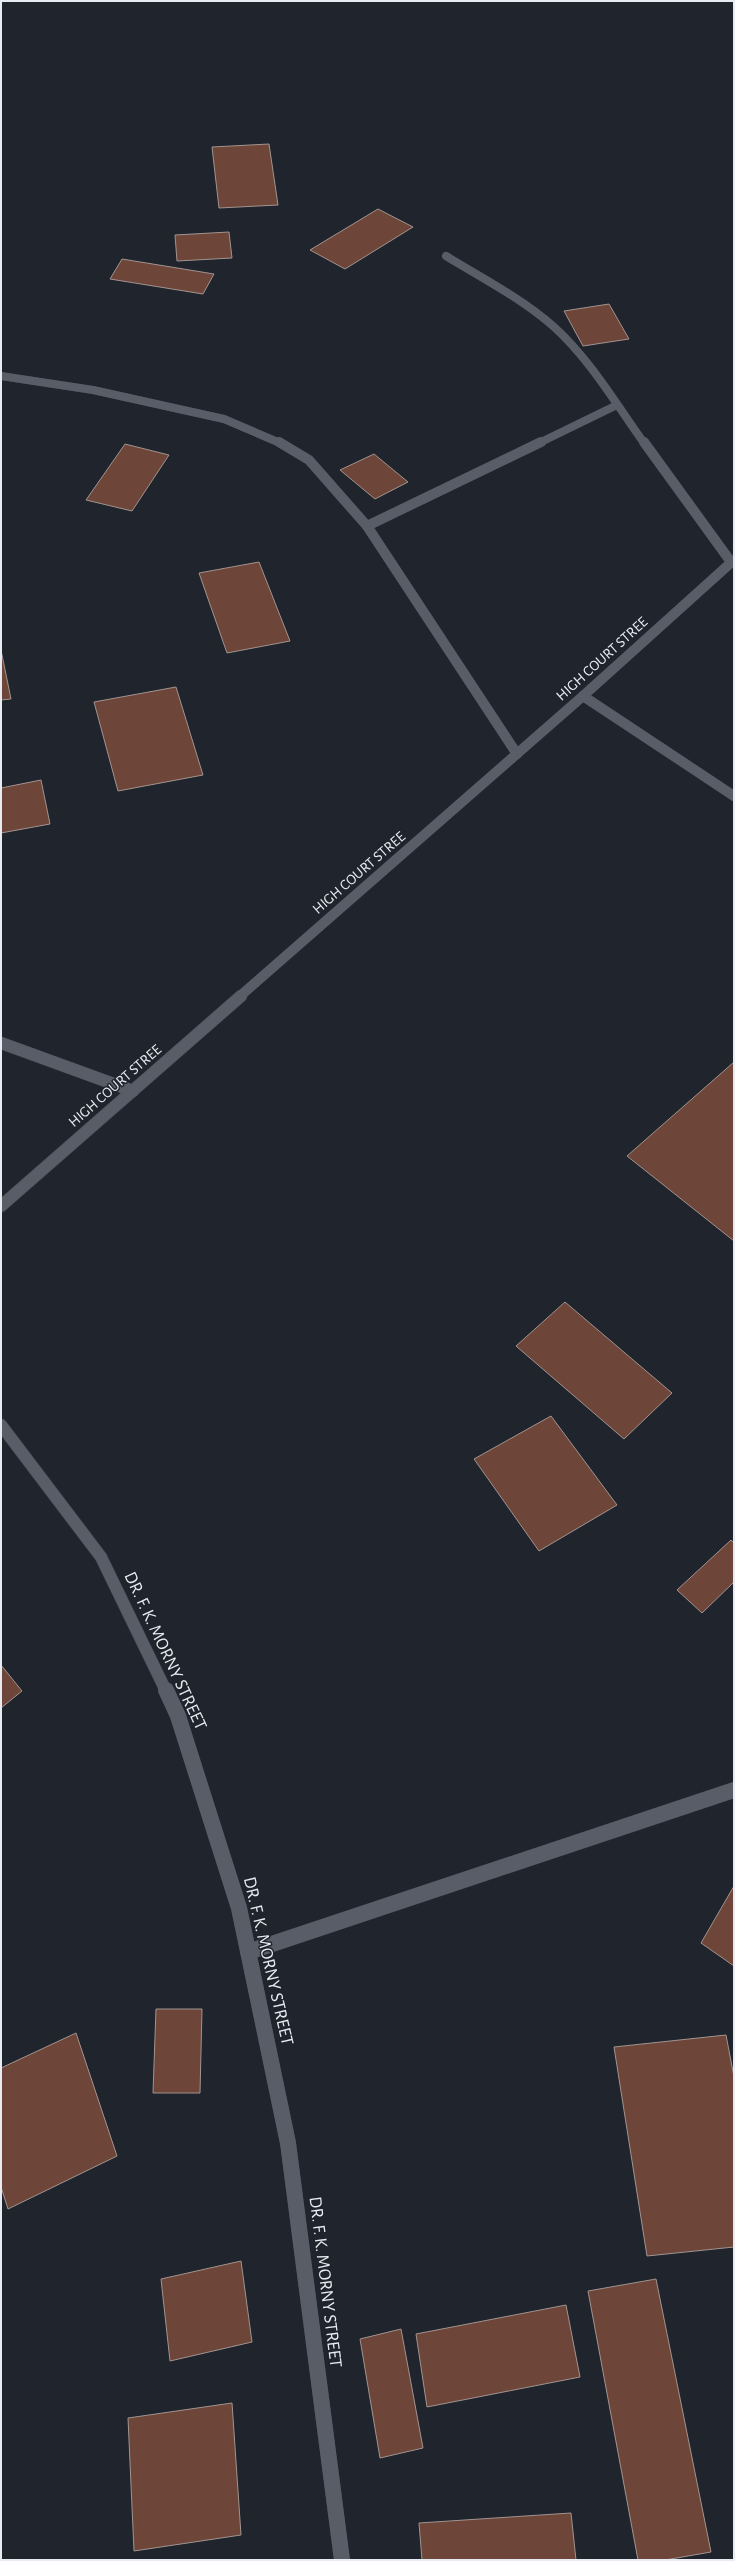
<svg xmlns="http://www.w3.org/2000/svg" width="735" height="2561" font-family="'Alegreya Sans',sans-serif">
<rect width="100%" height="100%" fill="#1f242d"/>
<g fill="#6e4539" stroke="#a29490">
<path d="M269,144L278,205L219,208L212,147Z"/>
<path d="M378,209L413,227L345,269L310,250Z"/>
<path d="M229,232L232,258L177,261L175,235Z"/>
<path d="M122,259L214,274L203,294L110,279Z"/>
<path d="M609,304L629,339L583,346L564,311Z"/>
<path d="M125,444L169,455L132,511L86,500Z"/>
<path d="M374,454L408,482L375,499L340,470Z"/>
<path d="M259,562L290,641L227,653L199,573Z"/>
<path d="M1,650L11,699L1,700Z"/>
<path d="M176,687L203,775L118,791L94,702Z"/>
<path d="M41,780L50,824L1,833V788Z"/>
<path d="M734,1062V1241L627,1156Z"/>
<path d="M565,1302L672,1393L624,1439L516,1346Z"/>
<path d="M551,1416L617,1505L539,1551L474,1459Z"/>
<path d="M731,1540L734,1543V1582L702,1613L677,1590Z"/>
<path d="M1,1665L22,1691L1,1708Z"/>
<path d="M734,1886V1966L701,1943Z"/>
<path d="M156,2009H202L200,2093H153Z"/>
<path d="M76,2033L117,2156L8,2209L1,2187V2068Z"/>
<path d="M726,2035L734,2077V2247L647,2256L614,2047Z"/>
<path d="M241,2261L252,2342L170,2361L161,2279Z"/>
<path d="M656,2279L711,2552L665,2560H638L588,2291Z"/>
<path d="M566,2305L580,2377L427,2407L416,2334Z"/>
<path d="M401,2329L423,2448L380,2458L360,2339Z"/>
<path d="M232,2403L241,2535L134,2551L128,2418Z"/>
<path d="M571,2513L576,2560H422L419,2523Z"/>
</g>
<g fill="none" stroke-linecap="round" stroke-linejoin="round">
<g stroke="#3a3e46" stroke-width="8">
<g id="minor-far3">
<path d="M446,256C482,278 521,298 553,326C589,358 616,404 644,443"/>
<path d="M1,376L93,390L224,419L280,443"/>
<path d="M539,443L617,405"/>
</g>
</g>
<g stroke="#3a3e46" stroke-width="10">
<g id="minor-far2">
<path d="M279,442L309,460L367,526L517,754"/>
<path d="M644,442L731,562"/>
<path d="M367,526L541,442"/>
<path d="M583,696L734,796"/>
<path d="M239,997L583,696L734,560"/>
</g>
</g>
<g stroke="#3a3e46" stroke-width="13">
<g id="minor-far1">
<path d="M1,1043L133,1091"/>
<path d="M1,1206L241,996"/>
<path d="M1,1425L101,1557L166,1691"/>
</g>
</g>
<g stroke="#3a3e46" stroke-width="16">
<g id="minor">
<path d="M166,1690L178,1716L239,1908L288,2143L342,2560"/>
<path d="M248,1952L734,1790"/>
</g>
</g>
<use href="#minor-far3" stroke="#585d67" stroke-width="8"/>
<use href="#minor-far2" stroke="#585d67" stroke-width="10"/>
<use href="#minor-far1" stroke="#585d67" stroke-width="12"/>
<use href="#minor" stroke="#585d67" stroke-width="16"/>
</g>
<g text-anchor="middle" dominant-baseline="central" stroke-width="3" stroke-linejoin="round" paint-order="stroke">
<g font-size="15" fill="#e8ecf2" stroke="#1f242d">
<text transform="translate(602 659) rotate(-42)">HIGH COURT STREE</text>
<text transform="translate(359 873) rotate(-41)">HIGH COURT STREE</text>
<text transform="translate(115 1086) rotate(-41)">HIGH COURT STREE</text>
</g>
<g font-size="18" fill="#e8ecf2" stroke="#1f242d">
<text transform="translate(165 1651) rotate(65)">DR. F. K. MORNY STREET</text>
<text transform="translate(268 1961) rotate(77)">DR. F. K. MORNY STREET</text>
<text transform="translate(325 2282) rotate(83)">DR. F. K. MORNY STREET</text>
</g>
</g>
<rect width="735" height="2561" fill="none" stroke="#e8ecf2" stroke-width="4"/>
</svg>
